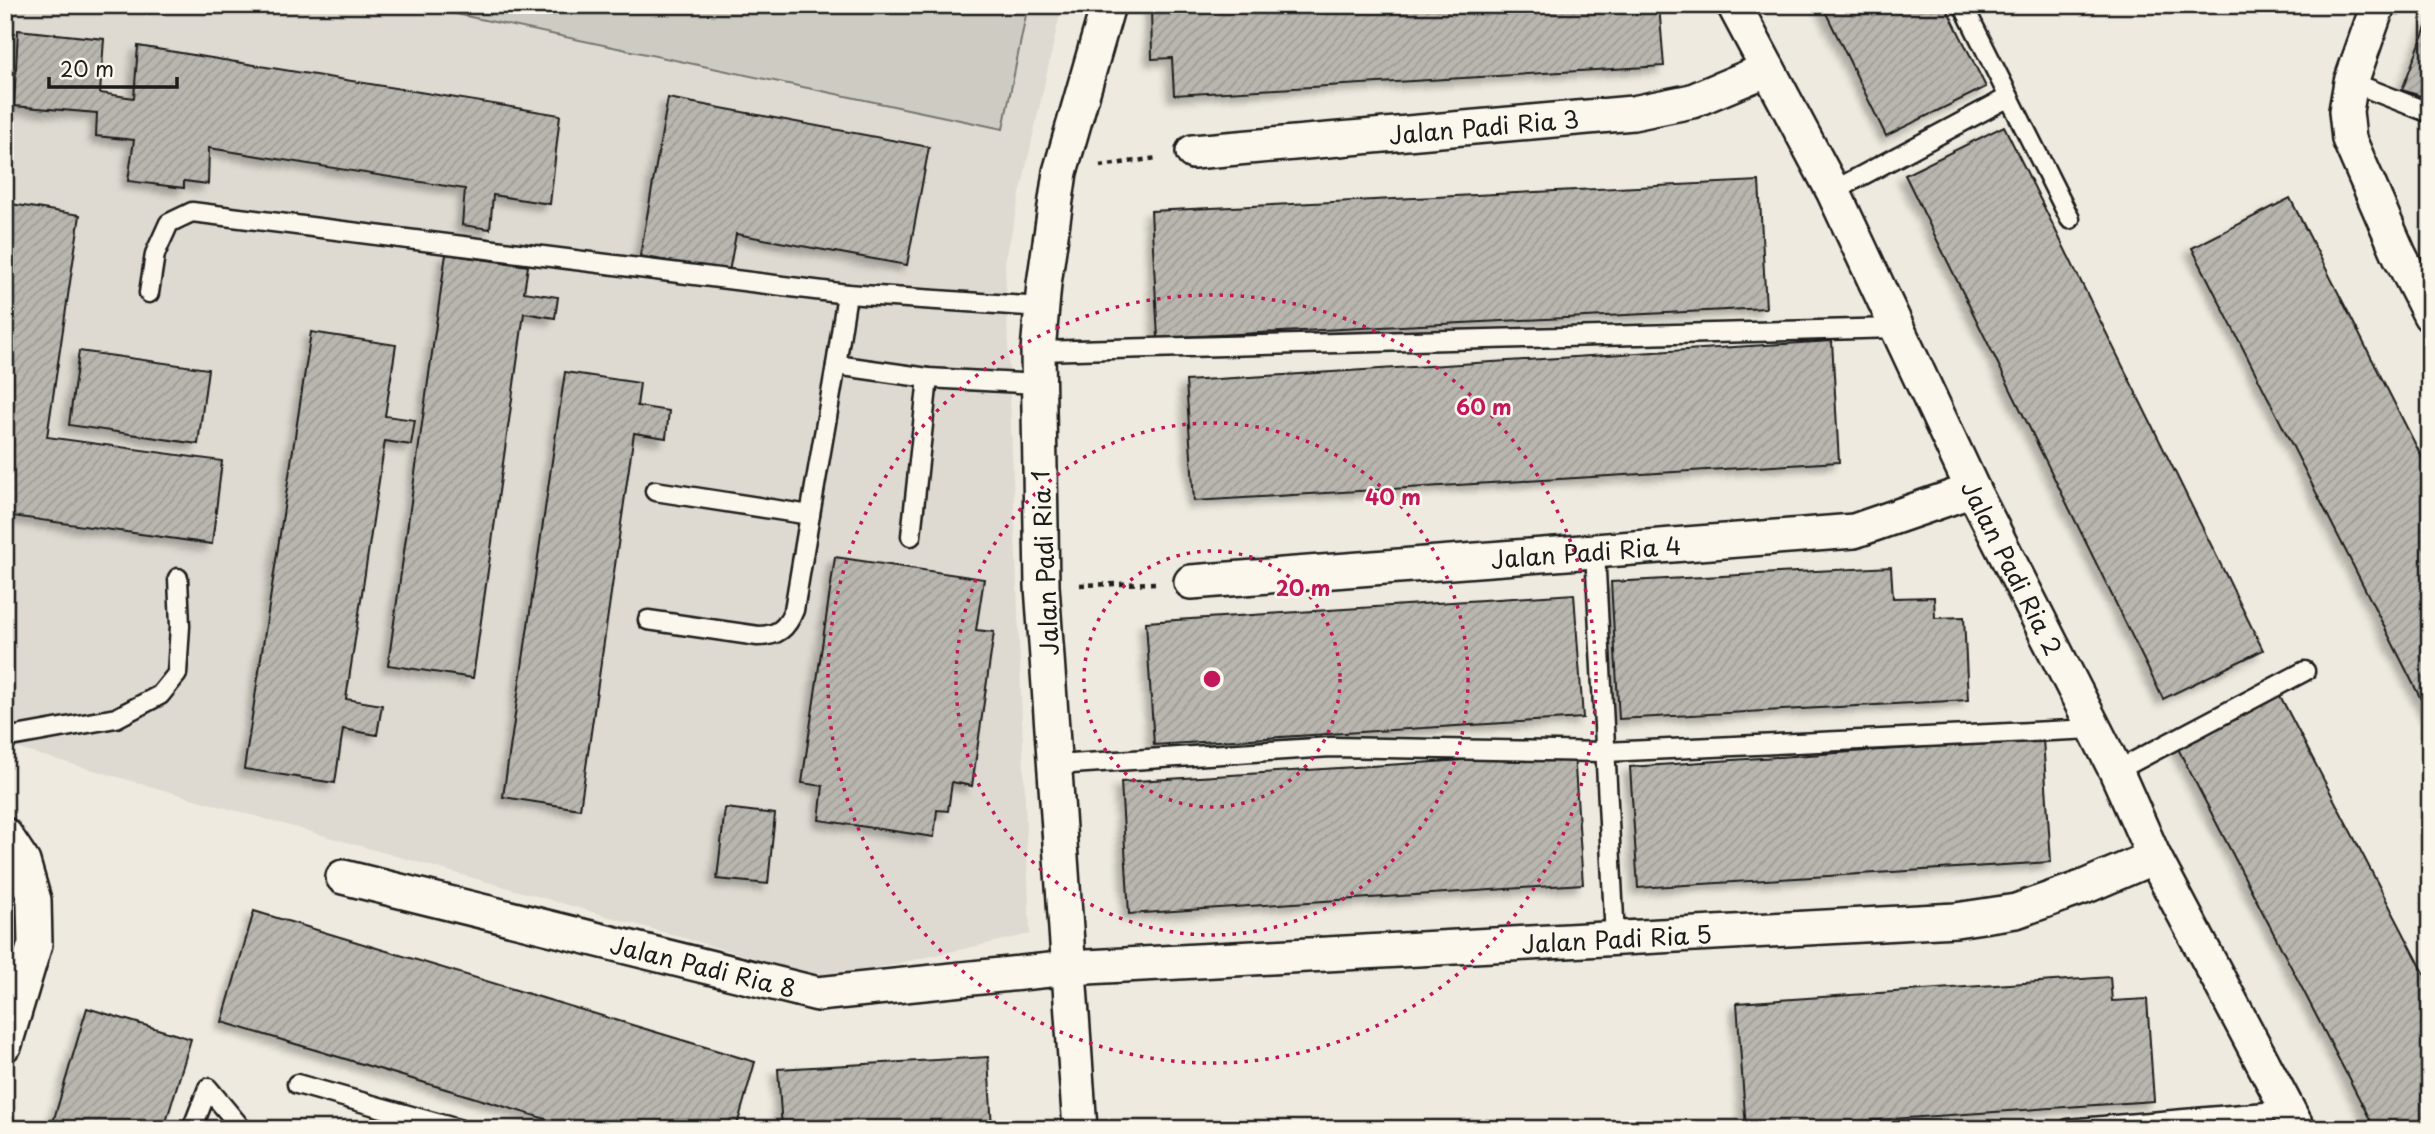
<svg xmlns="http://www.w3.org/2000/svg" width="2435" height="1134" font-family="'Playpen Sans',sans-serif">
<defs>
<pattern id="building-hatch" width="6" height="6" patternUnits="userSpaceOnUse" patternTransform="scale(1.75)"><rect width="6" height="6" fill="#b9b6af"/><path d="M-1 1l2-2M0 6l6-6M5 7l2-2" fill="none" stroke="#9e9c96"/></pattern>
<filter id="shadow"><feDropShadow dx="-6" dy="6" stdDeviation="3.5" flood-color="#0004"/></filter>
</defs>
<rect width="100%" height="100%" fill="#eeeadf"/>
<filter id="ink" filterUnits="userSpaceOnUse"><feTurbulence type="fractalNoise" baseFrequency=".0143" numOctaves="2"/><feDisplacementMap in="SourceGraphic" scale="14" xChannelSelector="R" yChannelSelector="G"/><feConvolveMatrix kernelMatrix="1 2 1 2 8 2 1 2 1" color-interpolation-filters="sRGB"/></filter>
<g filter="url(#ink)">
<path fill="#dedad1" d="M5,5H1062L1005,262L1030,934L828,979L5,745Z"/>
<path fill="#ceccc2" stroke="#75746f" stroke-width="2" d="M413,5H1028L1003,129Z"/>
<g fill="url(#building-hatch)" stroke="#1c1c1c" stroke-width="2" filter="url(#shadow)">
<path d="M1151,5H1659L1664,66L1174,95L1172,58L1152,59Z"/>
<path d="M1822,5H1945L1986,87L1886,136Z"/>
<path d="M2430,17V99L2402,90Z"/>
<path d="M18,30L104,39L100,93L134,98L138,46L560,115L550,204L493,195L490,229L462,225L465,189L209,148L208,184L184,181V188L128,181L134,140L96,136L97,113L14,106Z"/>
<path d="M668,98L929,147L907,265L736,234L729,272L640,256Z"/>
<path d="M2004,126L2263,650L2163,699L1905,175Z"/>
<path d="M1759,181L1766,308L1158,338L1151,211Z"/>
<path d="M2290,198L2430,473V717L2192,248Z"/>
<path d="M5,203L80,215L47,437L222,461L212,544L5,515V460L11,425L5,424Z"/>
<path d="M446,254L528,266L524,292L558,297L555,318L524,313L473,678L388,665Z"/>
<path d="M311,332L396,345L385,416L415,420L411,445L385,441L346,699L382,705L377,735L343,729L335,783L244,769Z"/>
<path d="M1832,341L1839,462L1194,501L1186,381Z"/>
<path d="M79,351L208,369L198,444L69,425Z"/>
<path d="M565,372L640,383L637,406L669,411L666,438L634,433L580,809L503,797Z"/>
<path d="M835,557L984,579L976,630L994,632L972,786L952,782L948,811L937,810L934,837L819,820L823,786L802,783Z"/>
<path d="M1891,567L1893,598L1934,597L1935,618L1964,617L1968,700L1619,719L1611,582Z"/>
<path d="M1574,594L1583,718L1154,745L1146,622Z"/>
<path d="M2276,688L2430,984V1129H2375L2174,741Z"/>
<path d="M2043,739L2051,862L1638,888L1630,767Z"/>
<path d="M1574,753L1583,884L1129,914L1121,782Z"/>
<path d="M725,808L775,814L768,884L717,879Z"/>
<path d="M254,911L755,1062L736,1129H579L222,1022Z"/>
<path d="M2110,977L2112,1001L2147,999L2154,1101L1746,1129L1737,1003Z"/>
<path d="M87,1008L191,1039L164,1129H51Z"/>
<path d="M988,1057L992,1129H782L778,1069Z"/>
</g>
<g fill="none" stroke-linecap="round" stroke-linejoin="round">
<g stroke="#1c1c1c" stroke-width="23">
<g id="service">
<path d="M1963,5L2070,219"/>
<path d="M2351,82L2430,113"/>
<path d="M1833,191L2009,97"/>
<path d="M149,293L155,254L169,223L192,212L847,294L836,365L928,378L1038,384"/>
<path d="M847,294L1042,307"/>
<path d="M1038,351L1896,328"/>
<path d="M655,491L810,515L836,365"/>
<path d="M911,536L928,378"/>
<path d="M1595,552L1615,938"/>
<path d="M648,620L758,636C778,636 787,628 794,610L810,515"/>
<path d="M5,738L116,718L160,695L177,674L180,626L178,578"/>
<path d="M1056,765L1331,747L1605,752L2094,729"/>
<path d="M2116,771L2305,671"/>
<path d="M297,1084L458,1129"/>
<path d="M192,1129L208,1088L242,1129"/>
<path d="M2068,1129L2289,1110"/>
</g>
</g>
<g stroke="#1c1c1c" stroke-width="38">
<g id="minor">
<path id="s1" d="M1734,5L1833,191L1973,490L2116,771L2154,857L2298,1129"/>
<path d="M2378,5L2351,82L2346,111L2349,139L2399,254L2430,315"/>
<path id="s2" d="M1193,152L1633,113L1692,101L1768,69"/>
<path id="s3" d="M1191,582L1854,531L1973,490"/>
<path d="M5,835L23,862L34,900L35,944L5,1044"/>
<path id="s4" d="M343,877L818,994L1069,968L1956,920L2016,911L2084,887L2154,857"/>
<path d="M1080,1129L1042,586L1038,351L1044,284L1060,172L1108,5"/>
</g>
</g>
<g stroke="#1c1c1c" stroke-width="4.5" stroke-dasharray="5 5" stroke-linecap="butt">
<path d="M1100,166L1157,158"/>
<path d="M1080,585L1155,583"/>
</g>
<use href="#service" stroke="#fbf7ec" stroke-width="18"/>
<use href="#minor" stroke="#fbf7ec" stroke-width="33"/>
</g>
</g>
<g fill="none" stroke="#c2185b" stroke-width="3.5" stroke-dasharray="3.5 7">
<circle cx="1212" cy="679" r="128"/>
<circle cx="1212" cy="679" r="256"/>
<circle cx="1212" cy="679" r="384"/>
</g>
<g text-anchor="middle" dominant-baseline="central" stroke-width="5" stroke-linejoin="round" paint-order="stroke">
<g font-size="24" fill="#1c1c1c" stroke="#fbf7ec">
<text stroke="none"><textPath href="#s2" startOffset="292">Jalan Padi Ria 3</textPath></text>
<text stroke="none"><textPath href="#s3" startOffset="396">Jalan Padi Ria 4</textPath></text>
<text transform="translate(1044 563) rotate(-93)">Jalan Padi Ria 1</text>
<text stroke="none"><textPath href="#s1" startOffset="628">Jalan Padi Ria 2</textPath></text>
<text stroke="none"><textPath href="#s4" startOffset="1290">Jalan Padi Ria 5</textPath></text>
<text stroke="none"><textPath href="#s4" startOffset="371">Jalan Padi Ria 8</textPath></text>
</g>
</g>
<circle cx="1212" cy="679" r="10" fill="#c2185b" stroke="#fbf7ec" stroke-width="3.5"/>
<g font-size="21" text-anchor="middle" font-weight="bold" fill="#c2185b" stroke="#fbf7ec" stroke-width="5" stroke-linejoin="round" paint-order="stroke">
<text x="1484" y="415">60 m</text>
<text x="1393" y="505">40 m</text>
<text x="1303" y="596">20 m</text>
</g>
<rect width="2435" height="1134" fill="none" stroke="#fbf7ec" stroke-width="28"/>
<rect x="14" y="14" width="2407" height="1106" fill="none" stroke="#1c1c1c" stroke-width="2.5" filter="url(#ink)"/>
<path d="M49 77v10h128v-10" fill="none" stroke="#1c1c1c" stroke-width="3.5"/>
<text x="60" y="77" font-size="21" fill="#1c1c1c" stroke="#fbf7ec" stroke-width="5" paint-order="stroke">20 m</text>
</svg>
